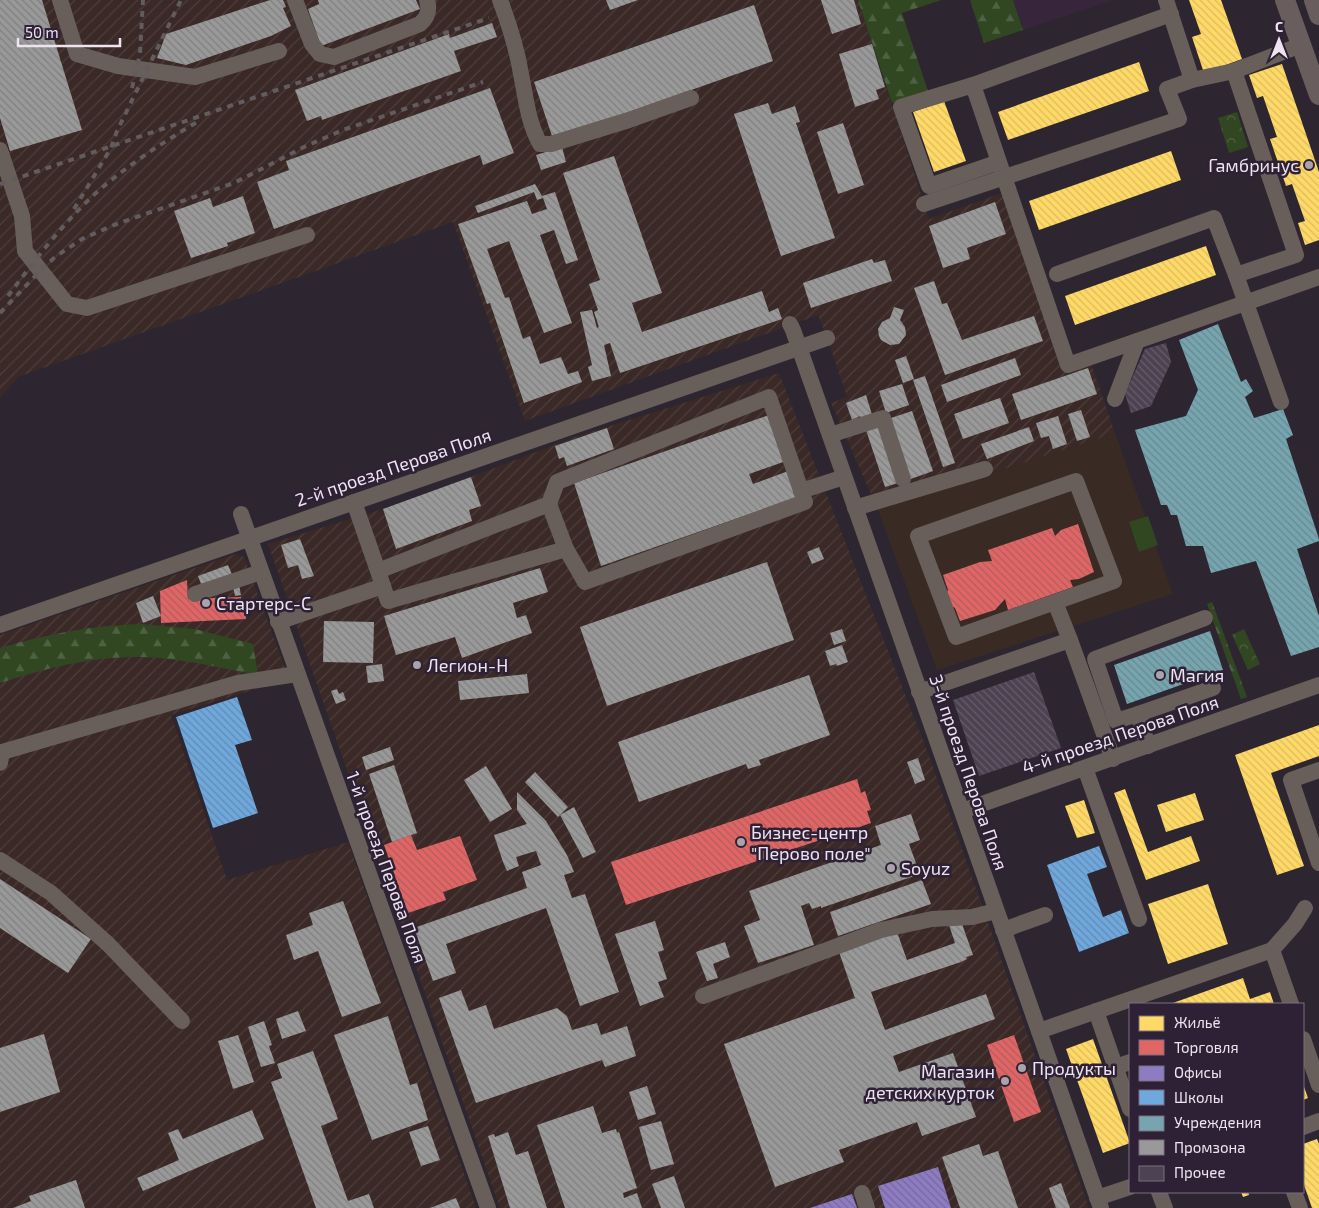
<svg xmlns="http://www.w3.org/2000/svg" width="1319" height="1208" font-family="'Exo 2',sans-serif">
<defs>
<pattern id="industrial-furrows" width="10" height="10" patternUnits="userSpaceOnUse" patternTransform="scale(1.25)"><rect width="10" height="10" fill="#3a2926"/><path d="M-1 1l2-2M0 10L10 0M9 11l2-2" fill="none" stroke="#4d3e3b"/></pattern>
<pattern id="forest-firs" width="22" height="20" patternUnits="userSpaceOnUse" patternTransform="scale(1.25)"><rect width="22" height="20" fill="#304722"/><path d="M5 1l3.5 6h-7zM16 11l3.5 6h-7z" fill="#4e6142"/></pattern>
<pattern id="park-crowns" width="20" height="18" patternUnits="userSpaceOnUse" patternTransform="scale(1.25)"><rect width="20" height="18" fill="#304722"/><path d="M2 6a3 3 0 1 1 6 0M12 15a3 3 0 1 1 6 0" fill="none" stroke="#4e6142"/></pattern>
<pattern id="homes-back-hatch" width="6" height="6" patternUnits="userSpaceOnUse" patternTransform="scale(1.25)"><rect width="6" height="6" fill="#ffd966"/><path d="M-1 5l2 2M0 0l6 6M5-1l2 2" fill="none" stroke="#dabb60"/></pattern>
<pattern id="shops-back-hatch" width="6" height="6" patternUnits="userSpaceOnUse" patternTransform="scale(1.25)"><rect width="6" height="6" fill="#e06666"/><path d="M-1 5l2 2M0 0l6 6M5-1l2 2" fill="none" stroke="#b25c5d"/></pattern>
<pattern id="offices-back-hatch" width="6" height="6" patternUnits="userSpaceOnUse" patternTransform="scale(1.25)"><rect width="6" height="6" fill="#8e7cc3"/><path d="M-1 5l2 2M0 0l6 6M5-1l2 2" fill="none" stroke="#756898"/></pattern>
<pattern id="schools-back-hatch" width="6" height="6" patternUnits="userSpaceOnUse" patternTransform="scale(1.25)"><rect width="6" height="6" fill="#6fa8dc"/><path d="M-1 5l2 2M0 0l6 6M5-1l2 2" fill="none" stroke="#638ab0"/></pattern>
<pattern id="public-back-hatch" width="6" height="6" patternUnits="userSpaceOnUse" patternTransform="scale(1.25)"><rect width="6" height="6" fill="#76a5af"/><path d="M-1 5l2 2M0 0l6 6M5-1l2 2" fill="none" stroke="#688890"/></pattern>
<pattern id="industry-back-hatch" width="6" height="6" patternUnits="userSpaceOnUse" patternTransform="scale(1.25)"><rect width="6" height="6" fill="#999"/><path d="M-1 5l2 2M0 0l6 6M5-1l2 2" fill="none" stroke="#808081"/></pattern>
<pattern id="building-back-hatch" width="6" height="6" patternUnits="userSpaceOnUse" patternTransform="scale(1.25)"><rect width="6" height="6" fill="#4d4251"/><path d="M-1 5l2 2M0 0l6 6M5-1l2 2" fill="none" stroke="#675d6a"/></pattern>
</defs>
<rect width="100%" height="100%" fill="#2d2630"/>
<path fill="#3a2a24" d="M1115,433L1173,594L937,670L878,510Z"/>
<g fill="url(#industrial-furrows)">
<path d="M0,0H858L929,219L1002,193L1064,371L1091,363L1115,433L878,510L831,403L847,397L827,338L818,315L525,421L453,222L18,377L0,398Z"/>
<path d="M779,373L928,753L1089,1208H500L268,544L383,509L471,477L575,437Z"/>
<path d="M235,554L244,557L289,679L171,715L227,880L348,842L476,1208H0V635Z"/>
</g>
<path fill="#36253b" d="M1013,0H1115L1023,30Z"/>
<g fill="url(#forest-firs)">
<path d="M858,0H941L902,13L928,91L892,103Z"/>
<path d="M970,0H1013L1023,30L984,43Z"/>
<path d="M1212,602L1247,697L1241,699L1207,604Z"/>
<path d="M142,624L195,629L253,644L258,675C220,668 181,658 142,657C93,656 46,668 0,683V648C47,634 93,625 142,624Z"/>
</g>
<g fill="url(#park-crowns)">
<path d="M1237,112L1248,147L1229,153L1218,118Z"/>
<path d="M1244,629L1260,664L1248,670L1232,635Z"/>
</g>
<path fill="#304722" d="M1148,516L1158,545L1139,552L1129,522Z"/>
<g fill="url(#homes-back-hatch)">
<path d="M1189,0H1221L1242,59L1204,73L1192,37L1201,34Z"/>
<path d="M1139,62L1149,91L1008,140L998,112Z"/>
<path d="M1282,64L1319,172V240L1305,245L1298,223L1305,221L1292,184L1286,186L1270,139L1277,137L1263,96L1257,98L1249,75Z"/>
<path d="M944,101L966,161L934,172L913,112Z"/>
<path d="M1171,151L1181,180L1039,230L1029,201Z"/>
<path d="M1206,246L1216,275L1075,325L1065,296Z"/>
<path d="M1319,725V756L1271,773L1304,866L1277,875L1235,755Z"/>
<path d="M1125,789L1148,852L1191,836L1200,861L1146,880L1114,793Z"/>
<path d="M1195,793L1204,820L1166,832L1157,805Z"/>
<path d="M1084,800L1095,833L1077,838L1065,806Z"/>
<path d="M1208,884L1228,944L1168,964L1148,904Z"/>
<path d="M1243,978L1250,999L1270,992L1274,1004H1170Z"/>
<path d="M1093,1039L1130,1143L1103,1153L1066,1049Z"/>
<path d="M1303,1084L1308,1098L1303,1100Z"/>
<path d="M1317,1139L1319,1144V1208H1312L1303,1182V1144Z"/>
<path d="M1241,1192H1248L1249,1195L1243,1197Z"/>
</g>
<g fill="url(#shops-back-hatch)">
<path d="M1078,524L1094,572L1079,579L1070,580L1073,587L1008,610L1005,599L995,610L960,621L955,608L943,601L948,590L943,575L980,562L992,561L988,550L1052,528L1055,536L1061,530Z"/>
<path d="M187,580L188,599L241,597L242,607H245L246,619L161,623L160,591Z"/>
<path d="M857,779L861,793L865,791L871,810L867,811L871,823L626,905L611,862Z"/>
<path d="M411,835L417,850L460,836L477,880L443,892L446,900L408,913L384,845Z"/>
<path d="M1014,1035L1041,1112L1014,1122L987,1045Z"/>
</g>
<g fill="url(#offices-back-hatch)">
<path d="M938,1167L951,1208H885L878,1186Z"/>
<path d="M852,1194L857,1208H810Z"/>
</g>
<g fill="url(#schools-back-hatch)">
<path d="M237,697L252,740L235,745L258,813L213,828L176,717Z"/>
<path d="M1099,846L1107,867L1087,874L1103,917L1121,910L1129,933L1079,952L1047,865Z"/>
</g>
<g fill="url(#public-back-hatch)">
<path d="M1218,324L1241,382L1246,379L1253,391L1245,397L1254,418L1283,409L1293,435L1286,439L1319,539V541L1297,549L1319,616V647L1291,656L1256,561L1211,573L1203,546H1186L1177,515H1171L1167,505H1161L1135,430L1186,416L1198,390L1179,340Z"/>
<path d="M1210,631L1223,670L1127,704L1114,665Z"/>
</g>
<g fill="url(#industry-back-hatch)">
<path d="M0,0H42L82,130L10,151L0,118Z"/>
<path d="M270,0H283L286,7L283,8L291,26L271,36L186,65L157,58L166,34Z"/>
<path d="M318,0H416L420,9L321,46L308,9L319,4Z"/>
<path d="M606,0H638L610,10Z"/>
<path d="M821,0H854L861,24L832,34Z"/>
<path d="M754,5L773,61L553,139L534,82Z"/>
<path d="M492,23L497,37L454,51L461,71L322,120L321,116L307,121L295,90L449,34L450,38Z"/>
<path d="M872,44L885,87L876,90L879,99L855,107L839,54Z"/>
<path d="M490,88L514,153L483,165L480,155L274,229L257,182L289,170L286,161Z"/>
<path d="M768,103L772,114L795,106L800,122L796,123L835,238L781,256L734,114Z"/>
<path d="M843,123L864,185L838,194L817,132Z"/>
<path d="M562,147L566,162L541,170L536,155Z"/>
<path d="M614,156L662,293L632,303L642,332L762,291L769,312L778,308L782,319L620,373L610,343L604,345L611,376L592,381L588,367L592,365L580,312L592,310L597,328L599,327L594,312L598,310L589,284L600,280L563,173Z"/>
<path d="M535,184L542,196L555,192L578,260L566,264L554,230L540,235L572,323L544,333L509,241L487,249L505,298L509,297L523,339L530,336L540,364L561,357L568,374L578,371L582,382L524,403L490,303L487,304L458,224L527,201L532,214L547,209L543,198L537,200L534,192L478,213L475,206Z"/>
<path d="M243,196L255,233L227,243L228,246L191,258L174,211L210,198L213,207Z"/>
<path d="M995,202L1006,234L967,248L970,259L943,268L929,226Z"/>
<path d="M872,259L874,263L885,260L892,281L811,308L803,283Z"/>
<path d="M934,281L942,304L947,303L962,340L1034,316L1043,341L945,375L914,288Z"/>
<path d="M894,307L904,310L900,320L905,327L906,335L899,344L890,345L881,340L879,336L878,329L882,322L890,318Z"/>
<path d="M906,356L914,379L903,383L895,360Z"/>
<path d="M1015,358L1021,375L947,402L941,385Z"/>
<path d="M1088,368L1097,394L1021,420L1012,394Z"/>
<path d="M925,376L955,463L943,467L913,380Z"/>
<path d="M902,384L909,405L886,413L879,391Z"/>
<path d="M866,395L873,418L862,421L860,416L852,420L846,403Z"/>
<path d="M1000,398L1009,423L963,439L954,414Z"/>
<path d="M1081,410L1090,437L1077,441L1068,414Z"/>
<path d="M912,411L933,471L908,480L888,419Z"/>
<path d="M772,414L786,461L749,474L753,484L791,470L801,496L601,566L574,483Z"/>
<path d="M1058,416L1067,444L1053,449L1049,436L1041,438L1036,423Z"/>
<path d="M877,423L898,483L885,487L865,427Z"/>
<path d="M1029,427L1034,441L987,459L981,444Z"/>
<path d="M607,428L614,449L567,466L564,457L559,459L555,446Z"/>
<path d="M471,477L481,506L469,510L472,521L396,549L383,509Z"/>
<path d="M300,539L314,576L302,579L298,565L288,568L281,545Z"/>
<path d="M819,547L824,559L812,564L807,552Z"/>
<path d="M767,562L794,640L607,706L580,627Z"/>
<path d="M228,565L233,577L201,584L198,576Z"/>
<path d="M540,568L548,592L513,603L517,618L526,615L532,633L462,658L455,637L396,655L384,616Z"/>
<path d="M239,585L241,595L235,596L233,586Z"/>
<path d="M153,596L161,616L143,623L136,603Z"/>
<path d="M324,621L374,622L373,663L323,662Z"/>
<path d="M842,629L846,641L834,645L830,633Z"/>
<path d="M842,645L848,662L837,666L836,664L830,666L825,651Z"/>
<path d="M382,664L384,681L368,683L366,666Z"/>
<path d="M527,674L529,693L460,700L458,681Z"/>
<path d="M809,675L830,735L759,760L761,765L748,769L746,764L639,802L618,742Z"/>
<path d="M337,689L339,694L343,692L346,700L336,704L331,691Z"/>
<path d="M390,747L394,760L366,770L362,757Z"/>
<path d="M918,758L925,780L915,784L907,762Z"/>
<path d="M394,765L417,833L392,842L369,774Z"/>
<path d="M486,766L512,809L490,822L464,780Z"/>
<path d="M535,772L568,807L558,817L525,782Z"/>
<path d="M517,792L546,821L567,855L574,872L564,875L572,898L585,894L619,992L580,1006L546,908L446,944L456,973L433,981L414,928L527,888L522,872L541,865L536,851L516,857L519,866L507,871L503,862L494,835L527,824L517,810Z"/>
<path d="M574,807L596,852L583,858L560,815Z"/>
<path d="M911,814L920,840L909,844L920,874L821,908V906L812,909L809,903L801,906L814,945L758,963L744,926L760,920L749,891L881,845L875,826Z"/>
<path d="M0,879L91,939L68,973L0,928Z"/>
<path d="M922,880L931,904L838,936L830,912Z"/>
<path d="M343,901L381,1003L342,1017L318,951L294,960L286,935L313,925L309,913Z"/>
<path d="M655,921L664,950L658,952L667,979L658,982L664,997L640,1006L615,934Z"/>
<path d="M961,921L973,955L966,957L967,959L961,962L871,992L885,1030L986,994L995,1019L893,1056L899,1072L953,1053L976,1117L922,1136L917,1122L839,1150L844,1162L775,1187L724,1044L855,998L839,952L897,932L907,960L955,943L949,925Z"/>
<path d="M725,942L730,957L713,964L718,978L707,981L696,952Z"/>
<path d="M461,990L469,1011L486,1005L494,1029L557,1008L567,1016L572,1030L597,1023L601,1035L627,1026L636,1056L605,1067L602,1060L476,1103L439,998Z"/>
<path d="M298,1011L306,1031L282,1039L276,1019Z"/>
<path d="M388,1016L410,1085L417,1083L428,1120L372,1140L334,1035Z"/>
<path d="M264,1021L272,1045L269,1046L275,1063L261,1067L248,1027Z"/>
<path d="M44,1034L60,1092L0,1112V1048Z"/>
<path d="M238,1035L254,1082L233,1089L218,1041Z"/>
<path d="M313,1051L338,1119L321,1126L348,1201L369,1194L374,1208H316L271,1082L282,1078L277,1064Z"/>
<path d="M647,1086L656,1114L638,1120L629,1092Z"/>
<path d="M593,1106L602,1133L616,1129L617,1133L619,1132L637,1188L623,1193L624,1198L637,1193L642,1208H565L537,1125Z"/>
<path d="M252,1110L264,1139L143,1191L137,1178L179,1160L168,1133L178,1129L183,1139Z"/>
<path d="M661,1121L674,1164L651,1170L639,1127Z"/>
<path d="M428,1126L440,1160L421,1166L409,1132Z"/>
<path d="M508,1132L516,1155L528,1151L547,1208H510L488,1136L494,1134L495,1137Z"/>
<path d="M979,1144L983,1156L998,1151L1018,1208H960L942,1157Z"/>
<path d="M674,1176L685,1208H661L652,1184Z"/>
<path d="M76,1180L85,1208H13L31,1201L29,1196Z"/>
<path d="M1061,1183L1070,1208H1056L1049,1188Z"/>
<path d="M456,1198L460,1208H430Z"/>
</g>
<g fill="url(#building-back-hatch)">
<path d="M1166,343L1171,362L1151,406L1131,413L1125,394L1145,349Z"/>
<path d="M1034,672L1061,748L979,776L953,700Z"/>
</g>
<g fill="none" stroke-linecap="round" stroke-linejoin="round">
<g stroke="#685e5a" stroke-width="16">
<path d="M60,0L77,54L118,66L195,77L279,51"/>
<path d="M295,0L312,44L320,54L334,57L420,24C428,17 430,10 427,0"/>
<path d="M500,0C509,24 517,49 521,74C526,99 528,122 540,144H551L629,120L691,98"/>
<path d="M1166,0L1192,80L1234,71"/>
<path d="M973,85L1171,14"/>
<path d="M0,150L22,216L25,251L67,304L87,308L307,235"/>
<path d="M999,162L973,85L901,107L929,186L999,162L1068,365L1137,341"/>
<path d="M924,204L1179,119L1167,89L1192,80"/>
<path d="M1057,274L1214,218L1236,275L1296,255L1234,71L1301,45"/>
<path d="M1236,275L1281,402"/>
<path d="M790,324L793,330L1101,1208"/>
<path d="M1115,399L1137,341L1319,277"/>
<path d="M830,435L883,418L903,479"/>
<path d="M801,491L844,477"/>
<path d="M354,502L378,571L549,504L566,549L388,601L378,571"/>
<path d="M549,504L557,482L769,397L805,502L585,582L566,549"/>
<path d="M855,508L985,469"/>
<path d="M241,514L488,1208"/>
<path d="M195,594L261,572"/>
<path d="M1055,602L956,637L918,536L1076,481L1114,581L1055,602L1070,640"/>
<path d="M278,622L383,586"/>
<path d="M0,625L827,338"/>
<path d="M919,692L1070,640L1113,759"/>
<path d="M1138,714L1116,721L1095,659L1205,618"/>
<path d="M1148,746L1138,714L1213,688"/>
<path d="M0,763L2,752L238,683L297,674"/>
<path d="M1085,768L1139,919"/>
<path d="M1319,770L1291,780L1319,863"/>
<path d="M962,811L1319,685"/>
<path d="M0,860L51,893L108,944L182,1021"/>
<path d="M1003,930L1045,915"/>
<path d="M1272,950L1291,1004"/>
<path d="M703,996L881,930L932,919L972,917L996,911"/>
<path d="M1096,1011L1130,1109"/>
<path d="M1039,1031L1272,950L1295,924L1305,908"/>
<path d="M1303,1039L1319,1085"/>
<path d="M1116,1067L1130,1062"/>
<path d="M1303,1127L1319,1121"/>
<path d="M1159,1192L1165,1208"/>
<path d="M1294,1192L1300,1208"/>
<path d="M862,1193L867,1208"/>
<path d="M1097,1198L1130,1187"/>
</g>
<g stroke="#695e5d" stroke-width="20">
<path d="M1285,0L1319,95"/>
<path d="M1314,0L1319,15"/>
</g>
<g stroke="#635c5f" stroke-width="4" stroke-dasharray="6 6" stroke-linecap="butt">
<path d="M132,88L140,54L143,0"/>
<path d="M0,184L489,18"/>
<path d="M74,209L111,148L117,131L181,0"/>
<path d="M8,296C35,260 63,223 97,192C128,165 162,143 197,122"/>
<path d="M0,313L40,271L55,257L82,239L114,225L234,183L306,146L343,130L483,82"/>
</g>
</g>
<g fill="#aaa2ad" stroke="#2f2135" stroke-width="2">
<circle cx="1309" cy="165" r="5"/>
<circle cx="206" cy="603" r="5"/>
<circle cx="417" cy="665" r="5"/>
<circle cx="1160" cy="675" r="5"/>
<circle cx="741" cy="842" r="5"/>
<circle cx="891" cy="868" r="5"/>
<circle cx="1022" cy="1068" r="5"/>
<circle cx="1005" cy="1081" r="5"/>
</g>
<g text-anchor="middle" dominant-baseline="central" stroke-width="5" stroke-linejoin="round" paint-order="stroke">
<g font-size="18" fill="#ede4f0" stroke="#2f2135" text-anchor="start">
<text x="1299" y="165" text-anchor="end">Гамбринус</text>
<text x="216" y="603">Стартерс-С</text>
<text x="427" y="665">Легион-Н</text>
<text x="1170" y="675">Магия</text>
<text x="751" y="832">Бизнес-центр<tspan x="751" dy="21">"Перово поле"</tspan></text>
<text x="901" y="868">Soyuz</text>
<text x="1032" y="1068">Продукты</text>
<text x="995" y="1071" text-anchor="end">Магазин<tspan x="995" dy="21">детских курток</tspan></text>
</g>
<g font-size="18" fill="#ede4f0" stroke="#2f2135">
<text transform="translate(393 467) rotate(-19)">2-й проезд Перова Поля</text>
<text transform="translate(1120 734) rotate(-19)">4-й проезд Перова Поля</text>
<text transform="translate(969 772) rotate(71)">3-й проезд Перова Поля</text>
<text transform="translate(387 867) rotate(70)">1-й проезд Перова Поля</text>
</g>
</g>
<rect x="1129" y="1003" width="175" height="190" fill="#2f2135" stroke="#7b6f80"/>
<rect x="1139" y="1016" width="25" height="15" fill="#ffd966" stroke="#7b6f80"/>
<text x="1174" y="1028" font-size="15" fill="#ede4f0">Жильё</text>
<rect x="1139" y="1040" width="25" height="15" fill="#e06666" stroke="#7b6f80"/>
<text x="1174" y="1053" font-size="15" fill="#ede4f0">Торговля</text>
<rect x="1139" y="1066" width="25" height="15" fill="#8e7cc3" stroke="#7b6f80"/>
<text x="1174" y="1078" font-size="15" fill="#ede4f0">Офисы</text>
<rect x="1139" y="1090" width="25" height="15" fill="#6fa8dc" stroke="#7b6f80"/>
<text x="1174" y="1103" font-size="15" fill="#ede4f0">Школы</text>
<rect x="1139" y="1116" width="25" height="15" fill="#76a5af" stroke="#7b6f80"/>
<text x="1174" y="1128" font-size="15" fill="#ede4f0">Учреждения</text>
<rect x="1139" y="1140" width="25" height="15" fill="#999999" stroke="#7b6f80"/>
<text x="1174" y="1153" font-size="15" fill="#ede4f0">Промзона</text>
<rect x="1139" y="1166" width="25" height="15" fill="#4d4251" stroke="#7b6f80"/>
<text x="1174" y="1178" font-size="15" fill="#ede4f0">Прочее</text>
<g transform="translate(1279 40)" stroke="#2f2135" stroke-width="4" paint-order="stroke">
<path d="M0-4L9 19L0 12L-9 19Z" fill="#ede4f0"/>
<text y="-8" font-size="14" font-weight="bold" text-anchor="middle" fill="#ede4f0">С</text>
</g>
<path d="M18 38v8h102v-8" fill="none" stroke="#ede4f0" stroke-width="2.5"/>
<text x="25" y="38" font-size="15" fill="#ede4f0" stroke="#2f2135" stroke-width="4" paint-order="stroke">50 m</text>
</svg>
